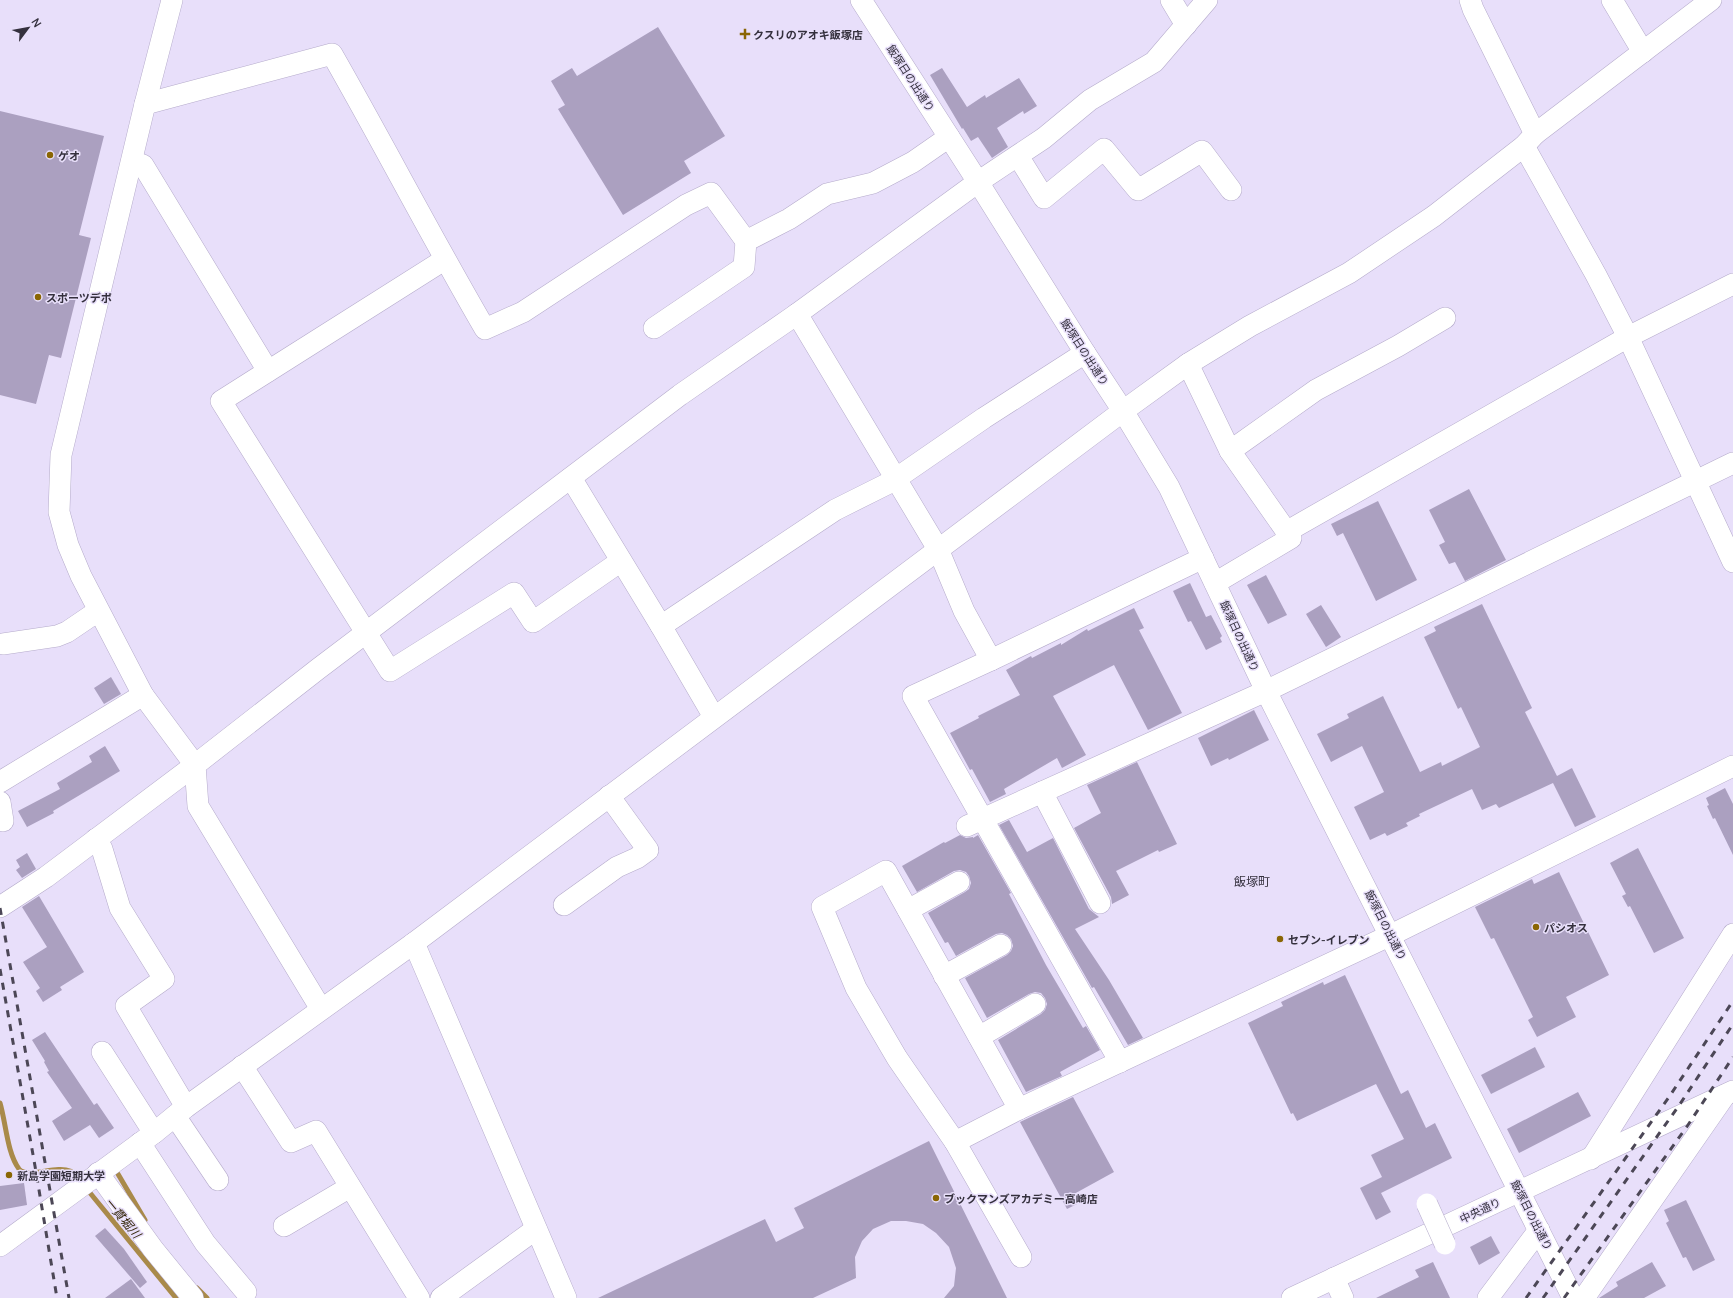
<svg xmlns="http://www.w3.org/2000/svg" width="1733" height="1298" font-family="Manrope,'Noto Sans JP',sans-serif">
<rect width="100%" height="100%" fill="#e8dffa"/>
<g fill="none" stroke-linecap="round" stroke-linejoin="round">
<g stroke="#a98a4a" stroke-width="5">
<path d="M0,1103C6,1123 7,1153 19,1169C27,1179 56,1165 70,1171C74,1173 78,1179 81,1182"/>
<path d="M118,1174L145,1220"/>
<path d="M86,1188L176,1298"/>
<path d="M197,1288L207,1298"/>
</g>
</g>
<g fill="#aba0c0">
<path d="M658,27L725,136L684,161L691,173L623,215L558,109L565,105L551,81L572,68L577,76Z"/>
<path d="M942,68L967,107L985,95L986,98L1019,78L1037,106L1024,114L1023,111L997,128L1008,147L992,158L978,137L971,141L963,128L962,129L930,75Z"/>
<path d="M0,111L104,136L79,235L91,238L61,358L49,355L36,404L0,395Z"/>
<path d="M1469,489L1506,560L1465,581L1455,562L1449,564L1439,545L1445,542L1429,510Z"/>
<path d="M1378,501L1417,580L1376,601L1343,533L1337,536L1331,524Z"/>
<path d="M1266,575L1287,615L1268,624L1247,585Z"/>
<path d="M1190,583L1206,617L1211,615L1222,636L1220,638L1222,642L1206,650L1191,621L1188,622L1173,591Z"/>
<path d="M1482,604L1532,708L1525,712L1557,776L1572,768L1596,817L1575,827L1553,783L1499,808L1496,804L1482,810L1472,789L1419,814L1420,816L1406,823L1408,826L1387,836L1385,833L1370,840L1354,807L1384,792L1362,746L1331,762L1317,734L1349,718L1347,714L1383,696L1420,772L1441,762L1442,766L1480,747L1461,707L1458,709L1424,637L1436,631L1434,627Z"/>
<path d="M1321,605L1341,637L1326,647L1306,614Z"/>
<path d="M1134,608L1144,628L1139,630L1182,713L1148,730L1114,665L1053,696L1086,755L1062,768L1057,758L1004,789L1006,794L990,802L972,769L970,770L950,733L979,718L978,716L1020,695L1006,670L1031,656L1032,658L1061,643V645L1087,629L1088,631Z"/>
<path d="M111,677L121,694L104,704L94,688Z"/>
<path d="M1254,710L1269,740L1229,760L1228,758L1211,766L1198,738Z"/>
<path d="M105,746L120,771L53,811L54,813L27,827L18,811L60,789L57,783L92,762L89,756Z"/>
<path d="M1137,762L1177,844L1159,852L1158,850L1116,871L1129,895L1112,904L1111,897L1074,828L1101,813L1087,785Z"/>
<path d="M1725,788L1733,804V855L1715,818L1713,819L1707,806L1709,805L1706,798Z"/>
<path d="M1009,820L1027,852L1053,838L1089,909L1099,917L1075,929L1109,980L1143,1038L1128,1045L1094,987L1092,988L999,825Z"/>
<path d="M960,835L966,838L973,837V838L978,835L1011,893L1009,894L1046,965L1083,1028L1086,1026L1100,1050L1060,1072L1062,1076L1026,1092L998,1040L1041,1014L1045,1010L1047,1004L1045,998L1041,993L1035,992L1029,994L987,1018L965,978L1007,955L1011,951L1013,946L1011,939L1007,935L1002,933L996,934L956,956L948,942L945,943L928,913L965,892L969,889L971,883L969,876L966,872L960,870L954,871L917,892L902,866L944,842L945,843Z"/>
<path d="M1638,848L1684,938L1654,953L1630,906L1628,907L1622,896L1626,894L1610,863Z"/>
<path d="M27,853L36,869L22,878L16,870L20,867L16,860Z"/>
<path d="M1559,872L1609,975L1566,997L1576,1017L1537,1037L1528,1020L1533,1017L1494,938L1491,939L1475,907L1532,879L1534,884Z"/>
<path d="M39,896L84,972L60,987L62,990L43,1002L36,991L40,988L23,962L47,947L22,907Z"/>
<path d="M1345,975L1401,1094L1408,1090L1426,1128L1435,1123L1452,1158L1381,1193L1391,1212L1376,1220L1360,1188L1382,1177L1371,1155L1404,1139L1376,1084L1297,1121L1293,1113L1291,1114L1248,1023L1283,1006L1281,1002L1323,982L1324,985Z"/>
<path d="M45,1032L94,1105L97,1103L114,1128L99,1138L90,1125L64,1141L52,1121L72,1108L47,1072L49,1071L44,1062L45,1061L32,1040Z"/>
<path d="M1535,1047L1545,1067L1491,1094L1481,1075Z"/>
<path d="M1578,1092L1591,1116L1519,1153L1507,1129Z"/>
<path d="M1073,1097L1114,1172L1074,1194L1079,1203L1067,1209L1020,1122Z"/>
<path d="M929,1141L1007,1298H944L954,1286L956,1268L949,1247L936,1233L923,1224L906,1221H891L873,1229L862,1241L855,1257L856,1278L813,1298H598L765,1219L776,1242L804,1228L794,1208Z"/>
<path d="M24,1183L27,1205L0,1210V1186Z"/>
<path d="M1686,1200L1715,1260L1693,1271L1686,1257L1683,1258L1666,1223L1669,1221L1664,1210Z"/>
<path d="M105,1228L124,1249L147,1282L140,1288L95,1236Z"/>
<path d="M1491,1236L1500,1253L1479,1265L1470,1247Z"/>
<path d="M1433,1262L1450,1298H1376L1419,1277L1415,1270Z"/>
<path d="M1652,1262L1666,1286L1644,1298H1599L1618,1286L1616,1282Z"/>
<path d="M131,1279L145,1298H105Z"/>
</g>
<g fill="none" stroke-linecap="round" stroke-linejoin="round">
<g stroke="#b5abcb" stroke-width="22">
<g id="minor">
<path d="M172,0L145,104L61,455L59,512L68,545L81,576L143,695L195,765L198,806L321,1009"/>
<path d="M861,0L978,182L1085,353L1123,411L1169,487L1266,691L1573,1298"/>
<path d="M1171,0L1186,25"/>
<path d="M1470,0L1473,9L1535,134"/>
<path d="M1612,0L1643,52"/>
<path d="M145,104L332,54C384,145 432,238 485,329L523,312L686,205L711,193L746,241L789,219L827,194L873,183L913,162L949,137"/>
<path d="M1524,146L1596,275L1628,337L1733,562"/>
<path d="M1018,156L1044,198L1104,149L1138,190L1202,151L1231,190"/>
<path d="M132,161L143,165L268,371"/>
<path d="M444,260L221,401L390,671L514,593L533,622L621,561"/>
<path d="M797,314L938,549L964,611L991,660L913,696L1120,1062"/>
<path d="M654,328L744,267L746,241"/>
<path d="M1188,364L1230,451L1291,538L1215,583"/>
<path d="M1230,451L1316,390L1398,346L1445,318"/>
<path d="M571,478L661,626L714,717"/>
<path d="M1286,532L1628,337L1733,284"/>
<path d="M661,626L835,510L891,482L984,418L1085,353"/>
<path d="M3,644L57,636L67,632L98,611"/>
<path d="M991,660L1203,558"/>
<path d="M0,782L143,695"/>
<path d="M1042,792L1100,903"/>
<path d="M0,802L3,821"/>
<path d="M967,826L1266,691L1733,463"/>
<path d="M96,839L102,849L120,908L164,979L126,1006L186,1107"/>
<path d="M564,905L617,867L637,858L648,850L609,796"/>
<path d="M0,907L46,877L195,765L318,669L680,395L797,314L978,182L1044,138L1090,100L1154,62L1207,0"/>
<path d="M908,910L959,882"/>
<path d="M414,943L566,1298"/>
<path d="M944,976L1001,945"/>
<path d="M979,1037L1035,1004"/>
<path d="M102,1052L154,1133"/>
<path d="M242,1066L291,1142L316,1131L419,1298"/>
<path d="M1019,1109L886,871L822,907L856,988L897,1058L955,1142L1021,1257"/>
<path d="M175,1116L218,1180"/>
<path d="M955,1142L1019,1109L1391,935L1733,766"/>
<path d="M140,1143L205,1243L246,1292"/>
<path d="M1591,1159L1733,934"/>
<path d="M98,1173L153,1249L193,1298"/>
<path d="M284,1226L350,1187"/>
<path d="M0,1246L154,1133L186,1107L414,943L1123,411L1188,364L1250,326L1349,273L1434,216L1524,146L1535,134L1711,0"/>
<path d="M1334,1278L1343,1298"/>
<path d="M441,1298L536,1229"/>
<path d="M1292,1298L1733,1091"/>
<path d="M1488,1298L1539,1230"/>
<path d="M1584,1298L1725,1095"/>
</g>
</g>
<use href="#minor" stroke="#fff" stroke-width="21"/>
<g stroke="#4c4756" stroke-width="3" stroke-dasharray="7 7" stroke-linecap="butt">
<path d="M0,908L69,1298"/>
<path d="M0,969L35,1166L57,1298"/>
<path d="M1526,1298L1669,1097L1733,1001"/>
<path d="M1543,1298L1680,1104L1733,1024"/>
<path d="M1564,1298L1688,1125L1733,1057"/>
</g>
<g stroke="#b5abcb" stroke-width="22" stroke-linecap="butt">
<path id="minor-bridge" d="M1427,1204L1445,1244"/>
</g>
<use href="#minor-bridge" stroke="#fff" stroke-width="21"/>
</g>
<g fill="#8a6604" stroke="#e8dffa" stroke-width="1.5">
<path d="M743 28h4v4h4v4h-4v4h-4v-4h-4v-4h4z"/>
<circle cx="50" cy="155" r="4"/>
<circle cx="38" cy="297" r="4"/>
<circle cx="1536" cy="927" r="4"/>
<circle cx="1280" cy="939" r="4"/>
<circle cx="9" cy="1175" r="4"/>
<circle cx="936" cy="1198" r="4"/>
</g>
<g text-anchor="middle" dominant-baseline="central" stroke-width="3" stroke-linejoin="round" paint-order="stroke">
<g font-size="11" font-weight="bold" fill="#34303d" stroke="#e8dffa" text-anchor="start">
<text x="753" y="34">クスリのアオキ飯塚店</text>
<text x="58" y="155">ゲオ</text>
<text x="46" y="297">スポーツデポ</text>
<text x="1544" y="927">パシオス</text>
<text x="1288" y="939">セブン-イレブン</text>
<text x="17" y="1175">新島学園短期大学</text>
<text x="944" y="1198">ブックマンズアカデミー高崎店</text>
</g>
<g font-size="11" fill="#34303d" stroke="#e8dffa">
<text transform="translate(911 78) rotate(57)">飯塚日の出通り</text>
<text transform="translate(1085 352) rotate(57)">飯塚日の出通り</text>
<text transform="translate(1240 636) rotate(65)">飯塚日の出通り</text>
<text transform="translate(1386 925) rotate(63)">飯塚日の出通り</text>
<text transform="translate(1480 1210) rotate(-25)">中央通り</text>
<text transform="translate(1532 1215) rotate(63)">飯塚日の出通り</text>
</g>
<g font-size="12" fill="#34303d" stroke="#e8dffa">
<text x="1252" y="881">飯塚町</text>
</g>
<g font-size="12" font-style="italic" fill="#342709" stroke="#e8dffa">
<text transform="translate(123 1218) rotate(50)">一貫堀川</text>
</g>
</g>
<g transform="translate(28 28) rotate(58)" stroke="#e8dffa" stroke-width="3" paint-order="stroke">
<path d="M0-3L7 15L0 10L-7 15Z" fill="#34303d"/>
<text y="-6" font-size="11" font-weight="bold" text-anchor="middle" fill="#34303d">N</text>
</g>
</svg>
